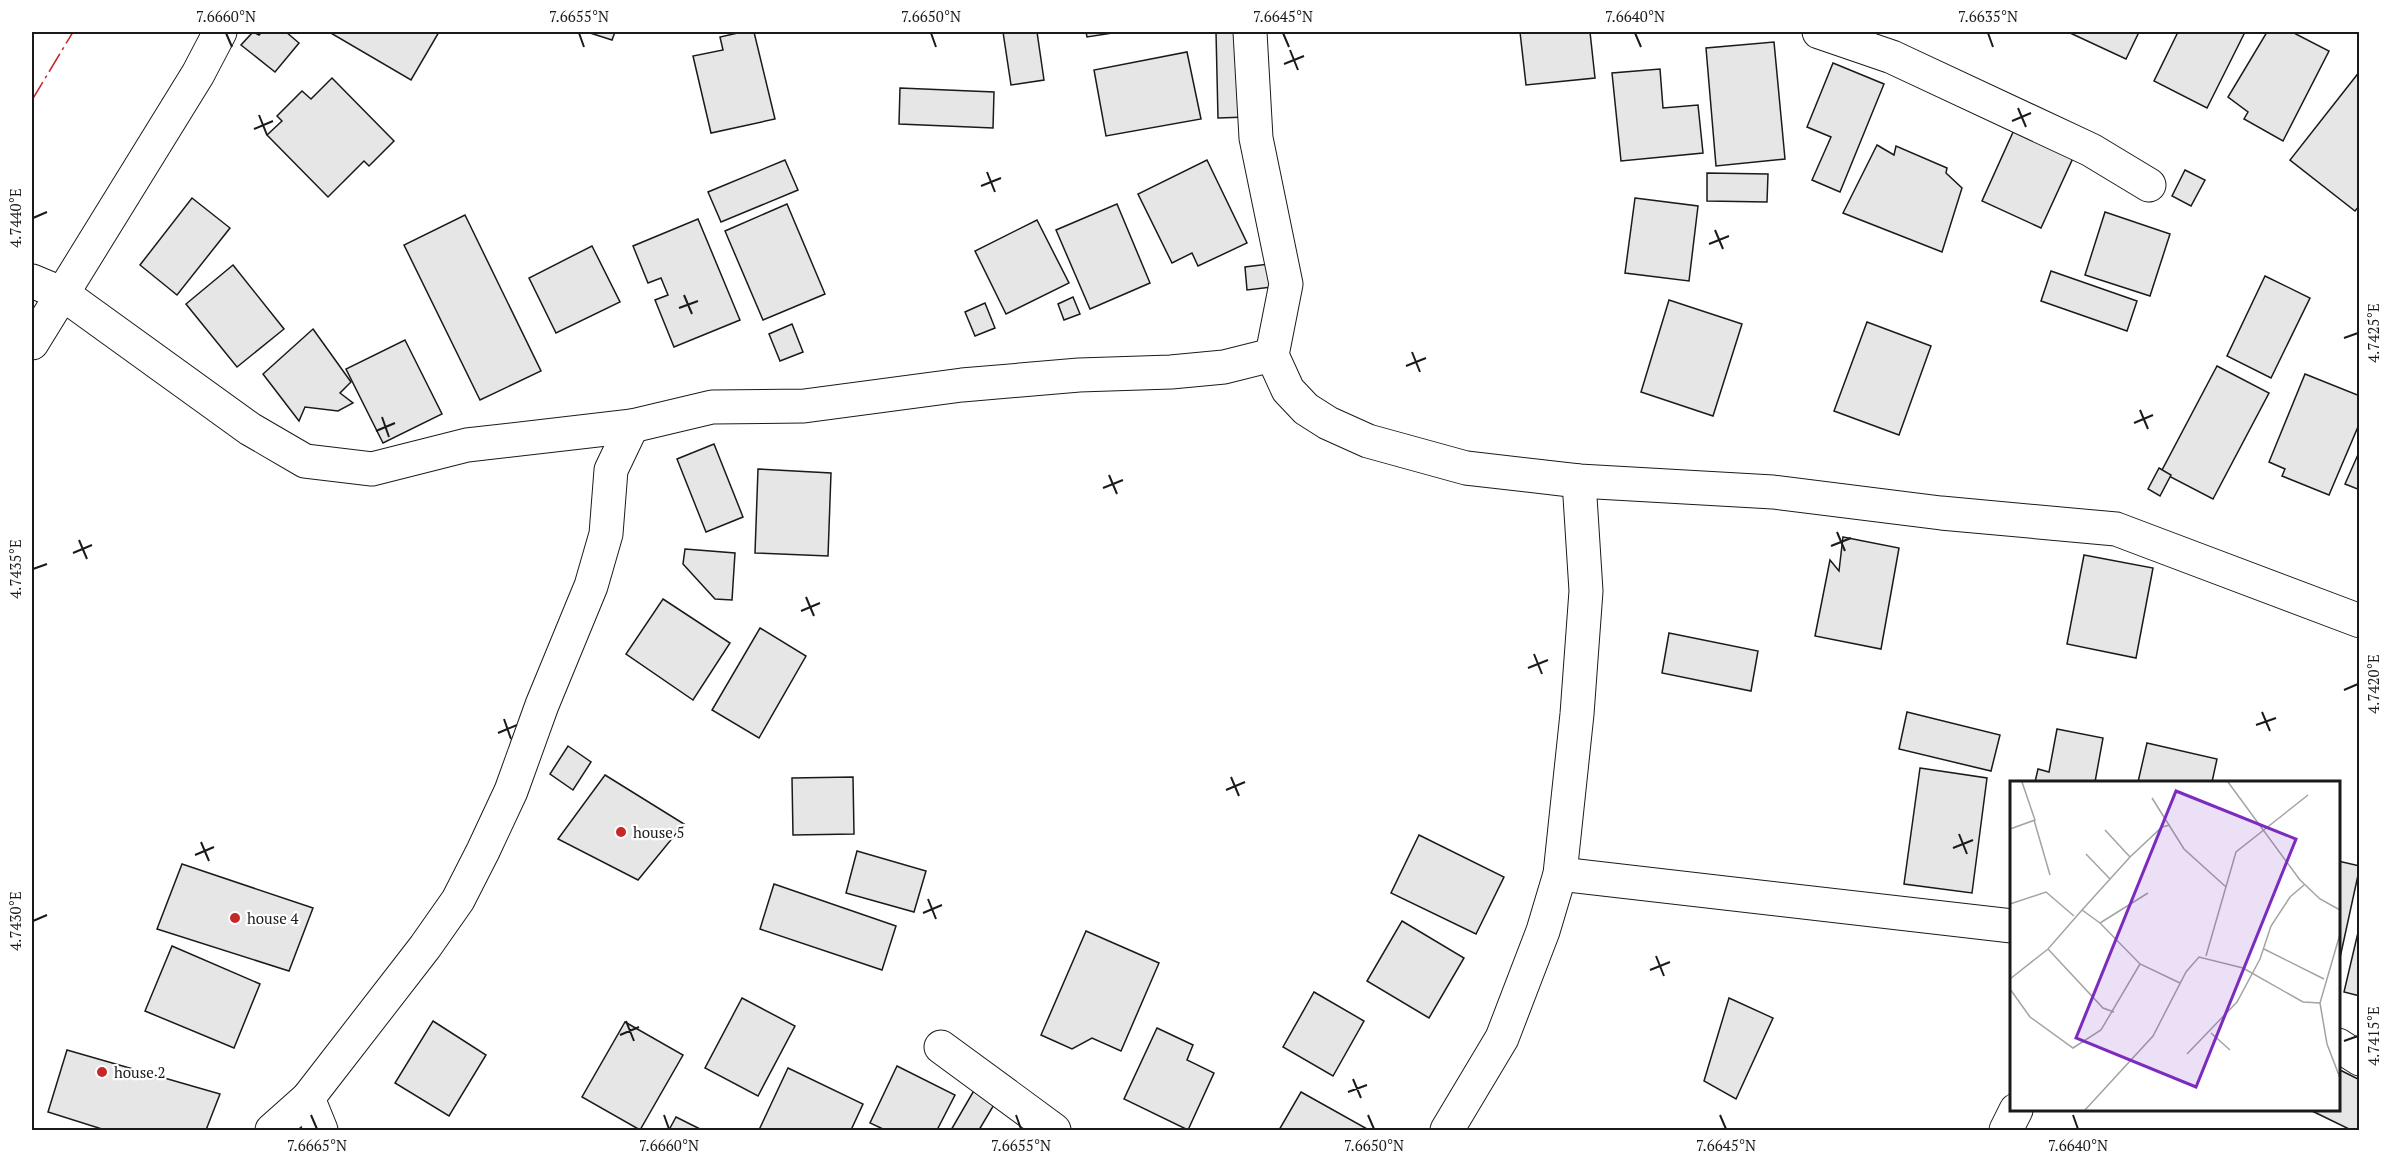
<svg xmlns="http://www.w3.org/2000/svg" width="2391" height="1162" font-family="'PT Serif',serif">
<rect width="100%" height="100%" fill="#fff"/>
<g fill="#e6e6e6" stroke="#1a1a1a" stroke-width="1.5">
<path d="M253,32L259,35L262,32H286L299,43L275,72L241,45Z"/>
<path d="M329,32H439L411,80Z"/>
<path d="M587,32H615L612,40Z"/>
<path d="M742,32H754L775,119L711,133L693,56L723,50L720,37Z"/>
<path d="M1003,32H1037L1044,80L1011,85Z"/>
<path d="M1086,32H1119L1087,37Z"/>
<path d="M1216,32H1244L1247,117L1218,118Z"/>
<path d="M1520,32H1590L1595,78L1526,85Z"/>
<path d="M2068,32H2139L2126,59Z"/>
<path d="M2178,32H2245L2207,108L2154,81Z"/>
<path d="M2267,32H2292L2329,51L2283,141L2244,119L2248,112L2228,97Z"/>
<path d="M1774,42L1785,159L1716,166L1706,48Z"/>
<path d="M1187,52L1201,119L1106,136L1094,70Z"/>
<path d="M1833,63L1884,84L1840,192L1812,180L1831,137L1807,127Z"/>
<path d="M1660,69L1663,108L1698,105L1703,153L1621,161L1612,73Z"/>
<path d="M2360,71V205L2355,211L2290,160Z"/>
<path d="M332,78L394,141L369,166L364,161L328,197L267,135L282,121L277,116L302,91L311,99Z"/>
<path d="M900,88L994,92L993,128L899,124Z"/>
<path d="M2014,130L2073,158L2041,228L1982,201Z"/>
<path d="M1877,145L1894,155L1896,146L1947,168L1946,173L1962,188L1942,252L1843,213Z"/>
<path d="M785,160L798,190L721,222L708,192Z"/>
<path d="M1207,160L1247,243L1198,266L1192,253L1172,263L1138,194Z"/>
<path d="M2185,170L2205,180L2191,206L2172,196Z"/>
<path d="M1707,173L1768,174L1767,202L1707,201Z"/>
<path d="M192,198L230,228L177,295L140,265Z"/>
<path d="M1635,198L1698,206L1689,281L1625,273Z"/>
<path d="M787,204L825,294L763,320L725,231Z"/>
<path d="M1117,204L1150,283L1090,309L1056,230Z"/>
<path d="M2105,212L2170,234L2150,296L2085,275Z"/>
<path d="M465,215L541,371L480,400L404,245Z"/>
<path d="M698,219L740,320L674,347L655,300L668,295L661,278L648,283L633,246Z"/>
<path d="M1037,220L1069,283L1006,314L975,251Z"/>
<path d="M592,246L620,302L556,333L529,278Z"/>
<path d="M1269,264L1272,287L1247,290L1245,267Z"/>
<path d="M233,265L284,329L237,367L186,304Z"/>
<path d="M2051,271L2137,301L2127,331L2041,301Z"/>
<path d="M2265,276L2310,298L2271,378L2227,356Z"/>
<path d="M1073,297L1080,314L1064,320L1058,304Z"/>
<path d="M1669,300L1742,324L1713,416L1641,392Z"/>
<path d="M985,303L995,328L975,336L965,312Z"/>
<path d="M1867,322L1931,346L1899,435L1834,411Z"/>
<path d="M792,324L803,352L780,361L769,334Z"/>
<path d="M313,329L351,382L340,393L353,403L338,411L305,407L299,421L263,374Z"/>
<path d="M405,340L442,414L383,443L346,369Z"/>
<path d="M2217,366L2269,393L2213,499L2161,472Z"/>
<path d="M2305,374L2360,396V422L2329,495L2282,476L2285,469L2269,462Z"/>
<path d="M714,444L743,517L706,532L677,459Z"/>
<path d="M2360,450V490L2345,484Z"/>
<path d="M2159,468L2171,475L2160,496L2148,489Z"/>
<path d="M758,469L831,473L828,556L755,553Z"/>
<path d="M1843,537L1899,548L1881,649L1815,636L1830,560L1839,571Z"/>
<path d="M685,549L735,553L732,600L715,599L683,564Z"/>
<path d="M2084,555L2153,568L2136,658L2067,644Z"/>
<path d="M663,599L730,643L693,700L626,654Z"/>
<path d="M760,628L806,656L759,738L712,710Z"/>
<path d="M1669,633L1758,651L1751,691L1662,673Z"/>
<path d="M1907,712L2000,735L1991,771L1899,749Z"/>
<path d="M2057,729L2103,738L2095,782H2035L2038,769L2049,772Z"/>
<path d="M2147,743L2217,759L2212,782H2138Z"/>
<path d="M568,746L591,762L573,790L550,774Z"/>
<path d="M1920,768L1987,778L1972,893L1904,884Z"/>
<path d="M605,775L684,824L638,880L558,839Z"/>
<path d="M853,777L854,834L793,835L792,778Z"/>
<path d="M1419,835L1504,877L1476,934L1391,893Z"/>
<path d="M857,851L926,871L914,912L846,893Z"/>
<path d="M2338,861L2360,866L2338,967Z"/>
<path d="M182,864L313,908L289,971L157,929Z"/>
<path d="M774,884L896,926L882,970L760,929Z"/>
<path d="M1402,921L1464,958L1429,1018L1367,981Z"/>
<path d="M2360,924V996L2344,992Z"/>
<path d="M1086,931L1159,963L1121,1051L1092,1038L1072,1049L1041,1035Z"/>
<path d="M172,946L260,984L234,1048L145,1011Z"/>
<path d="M1314,992L1364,1021L1333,1076L1283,1047Z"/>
<path d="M742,998L795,1026L758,1096L705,1068Z"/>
<path d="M1729,998L1773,1018L1736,1099L1704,1081Z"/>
<path d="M433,1021L486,1055L449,1116L395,1083Z"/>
<path d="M625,1022L683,1055L640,1130L582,1097Z"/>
<path d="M1157,1028L1193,1045L1187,1060L1214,1073L1188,1130L1124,1099Z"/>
<path d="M67,1050L220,1094L206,1130H105L48,1112Z"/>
<path d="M897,1066L955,1095L937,1130H885L870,1123Z"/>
<path d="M788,1068L863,1104L851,1130H759Z"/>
<path d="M2338,1069L2360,1080V1130H2351L2310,1110H2338Z"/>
<path d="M976,1087L998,1098L979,1130H951Z"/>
<path d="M1301,1092L1369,1130H1279Z"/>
<path d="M676,1117L702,1130H669Z"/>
</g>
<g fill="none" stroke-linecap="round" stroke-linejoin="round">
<g stroke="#1a1a1a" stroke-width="35">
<g id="minor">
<path d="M1250,32L1256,138L1286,284L1272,355L1288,390L1306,409L1328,423L1368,441L1466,468L1579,481L1773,492L1941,513L2116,529L2360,621"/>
<path d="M1819,32L1892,57L2091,150L2149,185"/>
<path d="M32,281L63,294L250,429L305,461L372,469L467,445L632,426L712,407L804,406L962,385L1079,375L1171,372L1224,367L1272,355"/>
<path d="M32,343L198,74L220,32"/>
<path d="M1560,874L2012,926"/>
<path d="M2338,1045L2360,1059"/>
<path d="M941,1047L1054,1130"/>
<path d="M308,1098L321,1130"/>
<path d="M272,1130L308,1098L425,947L458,900L483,851L511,791L542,705L591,586L606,534L611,470L632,426"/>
<path d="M1447,1130L1502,1038L1543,931L1560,874L1577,714L1586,591L1579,481"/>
<path d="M2006,1130L2016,1110"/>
</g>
</g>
<use href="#minor" stroke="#fff" stroke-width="33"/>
<path stroke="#c62828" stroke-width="1.5" stroke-dasharray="21 4.5 3 4.5" stroke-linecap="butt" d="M32,100L73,32"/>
</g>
<path fill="none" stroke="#1a1a1a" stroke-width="2" d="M226,33L232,47M579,33L584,47M931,33L936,47M1283,33L1289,47M1635,33L1641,47M1988,33L1993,47M1290,50L1298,70M1284,64L1304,56M2018,108L2026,127M259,115L267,135M2012,121L2031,113M254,129L273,121M987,172L995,192M981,186L1001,178M33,218L47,212M1715,230L1723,249M1709,244L1729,236M684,295L692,314M679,308L698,301M2344,338L2358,333M1412,352L1420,372M1406,366L1426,358M2140,410L2148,429M382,417L389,437M2134,423L2153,415M376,431L395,423M1109,475L1117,494M1103,488L1123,480M1837,532L1845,551M79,540L87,559M1831,546L1851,538M73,553L92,545M33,569L47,564M806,597L814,616M801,611L820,603M1534,654L1542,674M1528,668L1548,660M2344,690L2358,684M2262,712L2270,731M504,719L511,739M2256,725L2276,718M498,733L517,725M1231,777L1239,796M1226,790L1245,782M1959,834L1967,854M201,842L209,861M1953,848L1973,840M195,855L214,847M928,899L936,919M923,913L942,905M33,921L47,915M1656,956L1664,976M1650,970L1670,962M626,1021L634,1041M620,1035L639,1027M2344,1041L2358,1036M1353,1079L1361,1098M1348,1092L1367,1085M311,1115L317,1129M664,1115L669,1129M1016,1115L1021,1129M1368,1115L1374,1129M1720,1115L1726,1129M2073,1115L2078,1129"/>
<g fill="#c62828" stroke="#fff" stroke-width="2">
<circle cx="621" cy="832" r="6"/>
<circle cx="235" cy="918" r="6"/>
<circle cx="102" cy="1072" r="6"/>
</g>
<g text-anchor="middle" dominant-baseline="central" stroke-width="4.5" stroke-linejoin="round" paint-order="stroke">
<g font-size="15" fill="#1a1a1a" stroke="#fff" text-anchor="start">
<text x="633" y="832">house 5</text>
<text x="247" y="918">house 4</text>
<text x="114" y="1072">house 2</text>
</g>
</g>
<g transform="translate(2010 781)">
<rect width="330" height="330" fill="#fff"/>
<path fill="none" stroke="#a3a3a3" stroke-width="1.5" d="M218,1L290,99L310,118L330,129M142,17L174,68L216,106M24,39L40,94M0,48L25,39L12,1M95,49L120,76M76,73L100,98M0,123L36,111L64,135M72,129L120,76L152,46L160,44M90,142L138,112M330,153L310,222L317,263L330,297M38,168L93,227L104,231M254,168L314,198M196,175L226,71L298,14M0,198L38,168L72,129L90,142L130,183L170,202M0,208L20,236L63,267L91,249L130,183M201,252L220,269M177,273L227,221L250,178L261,145L280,116L294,104M75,329L143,255L176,191L189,176L233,187L293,221L310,222"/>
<path fill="#7b2cbf" fill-opacity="0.15" stroke="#7b2cbf" stroke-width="3" d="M166,10L286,58L186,306L66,257Z"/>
<rect width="330" height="330" fill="none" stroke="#1a1a1a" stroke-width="3"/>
</g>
<rect width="2391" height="1162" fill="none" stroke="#ffffff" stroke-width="66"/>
<rect x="33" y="33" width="2325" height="1096" fill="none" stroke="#1a1a1a" stroke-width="2"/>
<g font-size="15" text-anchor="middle" fill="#1a1a1a">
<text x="226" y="22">7.6660°N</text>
<text x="579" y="22">7.6655°N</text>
<text x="931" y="22">7.6650°N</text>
<text x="1283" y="22">7.6645°N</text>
<text x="1635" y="22">7.6640°N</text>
<text x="1988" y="22">7.6635°N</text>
<text transform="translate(16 218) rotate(-90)" y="5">4.7440°E</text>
<text transform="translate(2374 333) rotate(-90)" y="5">4.7425°E</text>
<text transform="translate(16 569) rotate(-90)" y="5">4.7435°E</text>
<text transform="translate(2374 684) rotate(-90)" y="5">4.7420°E</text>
<text transform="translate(16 921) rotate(-90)" y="5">4.7430°E</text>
<text transform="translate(2374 1036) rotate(-90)" y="5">4.7415°E</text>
<text x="317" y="1151">7.6665°N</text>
<text x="669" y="1151">7.6660°N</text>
<text x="1021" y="1151">7.6655°N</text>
<text x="1374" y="1151">7.6650°N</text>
<text x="1726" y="1151">7.6645°N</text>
<text x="2078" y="1151">7.6640°N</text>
</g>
</svg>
